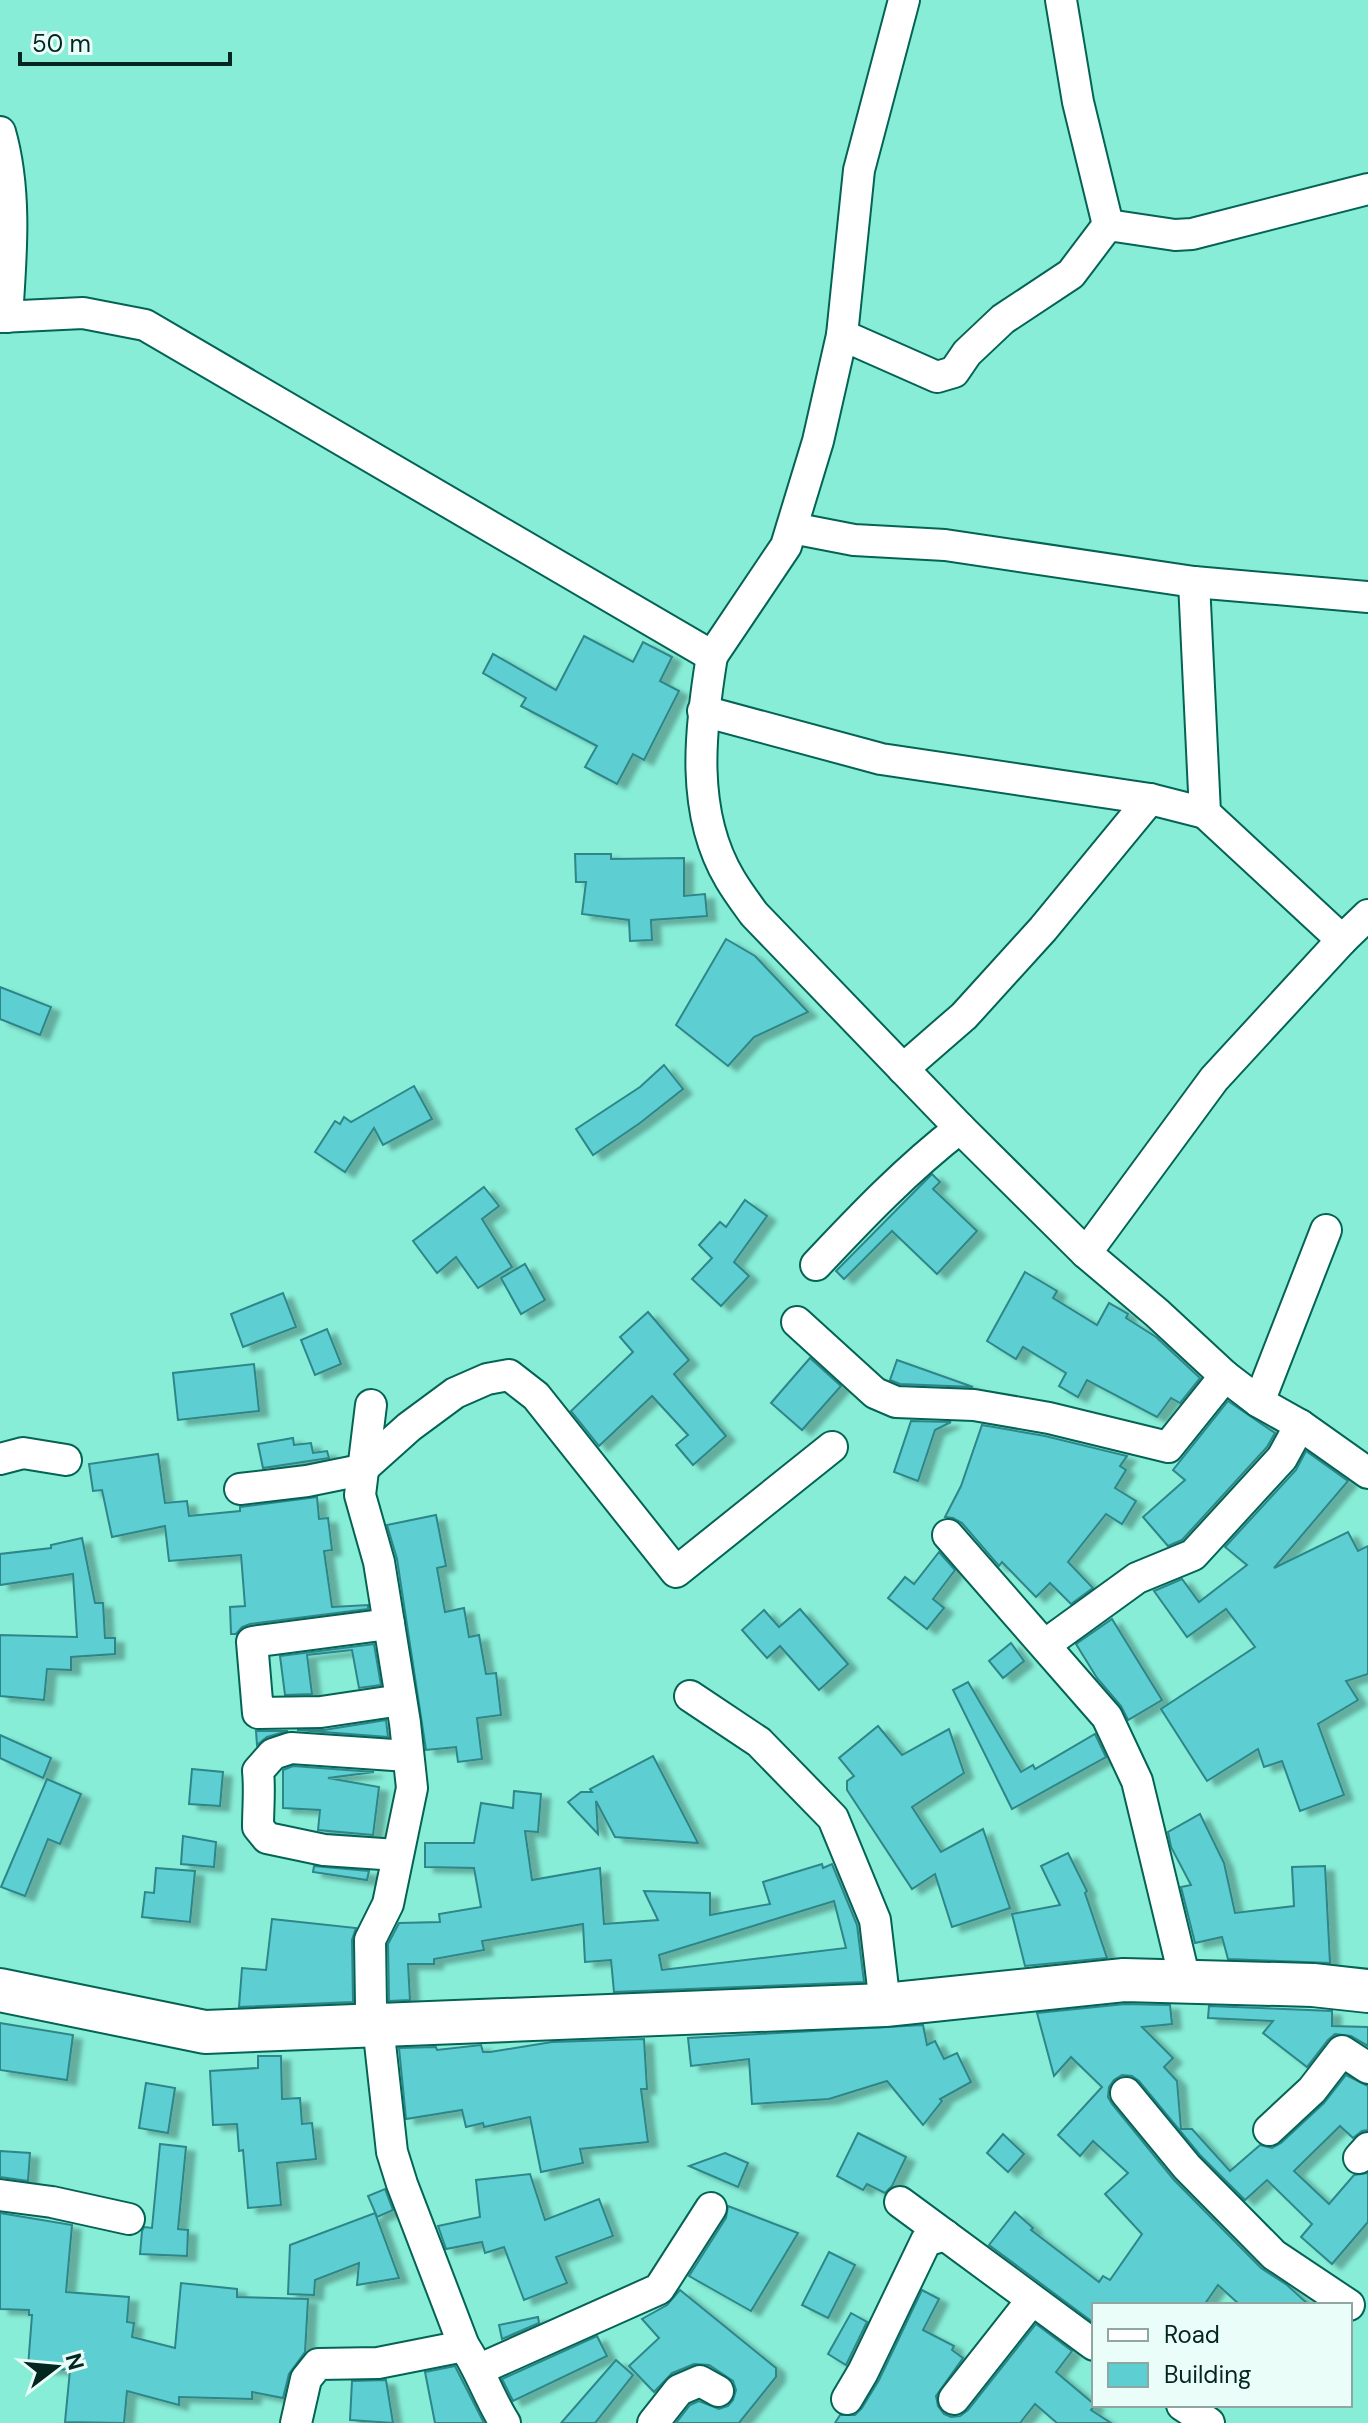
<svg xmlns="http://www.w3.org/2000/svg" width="1368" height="2423" font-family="'DM Sans',sans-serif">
<defs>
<filter id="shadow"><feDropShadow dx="9" dy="5" stdDeviation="2" flood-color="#0004"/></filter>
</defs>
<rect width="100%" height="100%" fill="#87edd7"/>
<g fill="#5dced1" stroke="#2e8688" stroke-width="2" fill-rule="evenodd" filter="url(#shadow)">
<path d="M584,636L633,662L643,642L672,657L660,681L679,691L644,760L633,754L617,784L585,767L597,746L521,706L526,698L483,673L493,654L556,690Z"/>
<path d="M575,854H611V859L684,858V896L705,894L707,916L651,920L652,940L630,941L629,920L582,914L586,882H576Z"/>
<path d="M726,939L755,956L808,1012L754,1037L728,1066L676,1025Z"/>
<path d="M0,987L51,1007L40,1035L0,1019Z"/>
<path d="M664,1065L683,1089L640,1123L593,1155L576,1129L640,1087Z"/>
<path d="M414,1086L432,1119L383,1145L374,1128L345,1172L315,1152L335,1121L340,1124L344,1117L351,1122Z"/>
<path d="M932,1174L940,1182L933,1189L977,1231L937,1274L892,1231L844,1279L836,1271Z"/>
<path d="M484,1187L499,1206L482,1219L512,1267L478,1288L456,1257L437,1273L413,1241Z"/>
<path d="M745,1200L767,1216L734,1262L749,1276L721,1306L692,1279L712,1258L699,1245L720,1222L726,1227Z"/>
<path d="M525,1264L545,1300L521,1314L501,1278Z"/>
<path d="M1025,1272L1057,1291L1053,1298L1097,1325L1109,1303L1128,1314L1126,1318L1156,1337L1200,1378L1180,1403L1171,1398L1157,1417L1087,1380L1078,1397L1059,1386L1066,1373L1023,1347L1016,1359L987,1341Z"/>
<path d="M283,1293L296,1327L243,1347L231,1314Z"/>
<path d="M648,1312L689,1360L674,1374L726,1436L693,1465L676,1445L688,1435L652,1396L599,1446L571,1411L633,1352L620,1337Z"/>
<path d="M327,1329L341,1364L315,1375L301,1340Z"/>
<path d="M810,1358L841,1386L802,1430L771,1403Z"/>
<path d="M897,1360L973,1387L900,1384L890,1380Z"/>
<path d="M254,1364L259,1411L178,1420L173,1373Z"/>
<path d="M1228,1401L1275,1433L1267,1447L1182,1540L1168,1546L1143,1517L1185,1480L1173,1470Z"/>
<path d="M911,1421L951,1422L935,1430L918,1481L894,1472Z"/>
<path d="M982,1425L1045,1436L1127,1456L1120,1466L1126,1470L1115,1488L1136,1501L1122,1524L1106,1514L1068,1562L1093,1588L1071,1604L1050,1583L1036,1597L1002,1562L999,1566L962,1523L953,1518L945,1517L961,1486Z"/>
<path d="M293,1438L294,1445L311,1443L313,1453L327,1451L329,1458L263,1468L258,1444Z"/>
<path d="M1306,1451L1348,1481L1274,1568L1348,1532L1358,1551L1368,1546V1674L1346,1681L1358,1700L1318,1724L1344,1795L1300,1811L1282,1761L1264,1767L1258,1749L1207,1781L1161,1709L1255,1647L1226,1609L1187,1637L1154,1591L1182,1579L1199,1602L1247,1565L1225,1547L1296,1470Z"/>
<path d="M158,1454L165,1503L187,1501L189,1516L240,1511V1507L317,1497L319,1519L328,1518L332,1550L324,1551L332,1607L368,1605V1609L250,1624L242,1627L236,1634H231L230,1607L245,1606L241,1555L169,1561L165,1526L112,1537L102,1490L93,1491L89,1464Z"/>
<path d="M436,1515L446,1566L437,1568L445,1612L464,1608L469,1637L479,1635L486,1674L496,1673L501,1715L477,1718L482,1759L458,1762L456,1747L426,1750L397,1559L387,1525Z"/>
<path d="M82,1538L95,1603H103L105,1638H115V1654L71,1657V1670L47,1669L44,1700L0,1696V1635L77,1637L73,1574L0,1585V1554L51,1548V1545Z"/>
<path d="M939,1552L955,1570L933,1599L944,1608L927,1629L888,1598L905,1577L914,1584Z"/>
<path d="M800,1609L848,1664L819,1690L780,1646L767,1658L742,1630L764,1610L779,1627Z"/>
<path d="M1112,1619L1162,1700L1128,1720L1121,1706L1097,1678L1076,1644Z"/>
<path d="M1011,1643L1024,1661L1003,1678L989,1661Z"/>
<path d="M374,1644L381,1685L359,1688L352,1650L307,1655L312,1694L285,1695L280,1656Z"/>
<path d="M968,1682L1021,1772L1033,1765L1035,1769L1095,1734L1106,1757L1012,1809L953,1690Z"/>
<path d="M386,1720L388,1737L297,1730H324Z"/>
<path d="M878,1726L902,1755L949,1729L964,1773L912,1807L941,1852L983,1829L1010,1908L952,1927L935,1874L912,1889L847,1790V1781L854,1776L839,1758Z"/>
<path d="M256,1731H288L267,1737L257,1745Z"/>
<path d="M0,1735L51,1758L43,1778L0,1758Z"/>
<path d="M653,1756L698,1843L615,1837L596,1801L598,1834L568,1802L581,1792H592L590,1789Z"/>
<path d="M293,1766L374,1772L328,1778L379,1787L373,1835L318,1830L320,1810L283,1808V1770Z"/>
<path d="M192,1769L223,1772L220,1806L189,1804Z"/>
<path d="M47,1779L81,1794L60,1844L48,1839L25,1896L1,1887Z"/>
<path d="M514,1791L541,1794L538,1832L525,1831L532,1880L600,1868L604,1924L658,1920L644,1891L710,1893V1915L770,1904L763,1882L822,1864L823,1868L832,1864L857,1925L864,1982L614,1992L611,1960L585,1962L583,1924L482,1941L484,1950L434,1959V1964H408L410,2000L389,2001L388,1944L399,1923L440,1922L439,1914L481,1907L474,1868L425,1867V1843H474L481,1803L513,1808ZM834,1901L846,1948L662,1970L659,1955Z"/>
<path d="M1200,1814L1224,1863L1235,1913L1294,1906L1292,1867L1325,1866L1330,1963L1228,1959L1222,1937L1195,1943L1181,1887L1191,1885L1171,1847L1168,1832Z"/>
<path d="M183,1836L216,1842L214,1867L181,1864Z"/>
<path d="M1068,1853L1087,1891L1085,1893L1107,1958L1025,1966L1012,1914L1060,1905L1041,1866Z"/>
<path d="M314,1866L369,1871L367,1880L313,1872Z"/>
<path d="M156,1868L195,1871L190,1922L142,1917L145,1892L154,1893Z"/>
<path d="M272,1919L356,1928L352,1940L353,2002L239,2007L242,1968L266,1970Z"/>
<path d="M1125,2004L1170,2005L1172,2024L1142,2027L1173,2058L1164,2067L1177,2081L1181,2129H1192L1230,2171L1260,2145L1272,2148L1281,2143L1324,2103L1346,2075L1368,2086V2130L1362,2131L1353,2138L1340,2126L1294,2171L1329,2204L1354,2175L1368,2173V2222L1332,2264L1301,2237L1312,2224L1267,2180L1245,2200L1200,2155L1139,2081L1132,2076L1122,2075L1114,2080L1109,2087L1108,2097L1112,2104L1174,2180L1261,2268L1287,2285L1309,2305H1240L1218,2285L1204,2305H1094V2323L989,2245L1015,2212L1033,2228L1031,2230L1099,2282L1103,2276L1110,2280L1142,2234L1105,2194L1128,2173L1093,2141L1080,2156L1058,2135L1102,2087L1071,2057L1054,2076L1037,2013Z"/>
<path d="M1209,2006L1332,2011V2026L1368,2027V2046L1351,2036L1335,2034L1328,2040L1307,2067L1263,2033L1273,2021L1208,2018Z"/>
<path d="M0,2023L73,2035L67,2080L0,2070Z"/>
<path d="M923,2025L927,2045L935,2041L944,2059L957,2053L971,2082L940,2099L942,2101L923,2125L887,2081L829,2099L752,2104L749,2059L691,2066L688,2038Z"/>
<path d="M644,2039L647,2089H641L648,2142L580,2149L583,2163L541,2172L530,2117L484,2127L483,2123L466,2127L462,2110L406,2119L399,2048L436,2047L437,2050L481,2045L483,2052H490L552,2042Z"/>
<path d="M258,2056H281L282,2099L300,2098L302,2124L312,2123L316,2159L277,2163L281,2205L248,2208L243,2150L239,2151L237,2124L213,2125L210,2071L258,2068Z"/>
<path d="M146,2083L175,2088L168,2133L139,2128Z"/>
<path d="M858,2133L906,2157L892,2186L885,2193L867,2184L863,2190L837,2176Z"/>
<path d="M1003,2134L1024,2154L1008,2172L987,2153Z"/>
<path d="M160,2144L186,2147L178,2229L188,2230L187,2256L140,2254L142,2231L144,2227L152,2228Z"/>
<path d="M0,2151L30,2153L28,2181L0,2177Z"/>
<path d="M725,2153L748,2163L738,2187L689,2166Z"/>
<path d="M530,2174L545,2220L599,2199L613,2236L556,2257L567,2283L524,2300L504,2247L485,2253L482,2242L446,2249L438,2226L480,2217L476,2180Z"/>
<path d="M385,2189L393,2210L377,2217L368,2196Z"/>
<path d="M728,2206L798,2233L751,2311L689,2276L726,2218Z"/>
<path d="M0,2213L72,2225L66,2292L129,2297L127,2322L134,2323L132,2337L175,2348L181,2283L237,2289V2297L308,2299L305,2352L289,2374L283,2398L252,2392V2399L179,2397V2405L127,2391L124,2423L65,2422L70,2370L28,2367L32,2315H29V2310L0,2309Z"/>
<path d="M375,2213L399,2278L357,2285L359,2263L315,2280L314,2295L288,2294L290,2245Z"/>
<path d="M829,2252L855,2265L828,2318L802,2305Z"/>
<path d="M680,2290L776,2368V2377L739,2423H676L690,2405L699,2401L719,2409L728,2406L733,2400L736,2390L733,2381L709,2365L694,2364L672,2373L654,2392L629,2366L659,2338L642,2319L667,2305Z"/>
<path d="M922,2290L939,2299L923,2330L954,2346L952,2350L963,2358L936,2396L938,2406L944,2414L951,2417L960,2416L968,2410L1036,2324L1072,2351L1056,2372L1095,2405L1091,2410L1111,2423H1057L1035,2404L1020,2423H835L840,2415H855L862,2408L879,2380Z"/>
<path d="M851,2313L867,2322L846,2365L828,2354Z"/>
<path d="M538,2317L539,2323L502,2339L499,2325Z"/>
<path d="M597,2336L607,2356L513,2401L502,2379Z"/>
<path d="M616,2360L633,2375L595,2423H561Z"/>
<path d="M455,2366L459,2374L484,2423H435L425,2372Z"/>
<path d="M386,2380L393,2423L350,2420L352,2381Z"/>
</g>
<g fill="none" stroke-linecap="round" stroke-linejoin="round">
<g stroke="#046355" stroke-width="34">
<g id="street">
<path d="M1061,0L1078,102L1108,225"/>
<path d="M0,132C17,191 11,257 7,317"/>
<path d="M0,317L83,313L145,325L712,656L786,546L818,441L842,335L859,170L904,0"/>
<path d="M842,335L937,377L954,372L967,353L1003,319L1071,274L1108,225L1175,235L1192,234L1368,189"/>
<path d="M792,528L854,540L945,545L1194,582L1368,597"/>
<path d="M1194,582L1205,813L1342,940"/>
<path d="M712,656C700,729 690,812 730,879C737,891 746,903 754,914L960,1128L1086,1253L1157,1313L1225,1376L1259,1402L1300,1425L1368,1473"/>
<path d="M703,711L881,759L1150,799L1205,813"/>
<path d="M903,1069L964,1016L1043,929L1150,799"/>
<path d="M1086,1253L1214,1079L1342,940L1368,915"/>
<path d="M816,1265C862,1216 907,1169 960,1128"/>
<path d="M797,1322L875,1393L896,1402L974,1405L1049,1418L1168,1447L1225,1376"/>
<path d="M1259,1402L1326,1230"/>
<path d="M371,1405L360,1495L379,1562L405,1723L412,1788L388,1904L370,1940L371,2006L378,2025L392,2152L402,2184L464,2346C481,2371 489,2398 505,2423"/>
<path d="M0,1459L23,1453L66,1460"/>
<path d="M240,1489L307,1481L361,1470L409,1427L455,1393L487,1379L509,1375L536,1396L676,1572L832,1447"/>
<path d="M948,1535L1107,1717L1137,1781L1185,1980"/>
<path d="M389,1624L252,1642L258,1713L321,1712L401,1700"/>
<path d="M1046,1644L1137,1578L1193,1555L1282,1458L1300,1425"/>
<path d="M690,1696L759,1742L833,1818L875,1920L885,2005"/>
<path d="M397,1855L324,1850L267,1838L258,1827C258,1808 260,1790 258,1771L273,1754L291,1748L408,1756"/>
<path d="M1126,2093L1187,2167L1274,2255L1349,2305"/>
<path d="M1269,2130L1312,2090L1342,2051L1368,2068"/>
<path d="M1359,2158L1368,2148"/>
<path d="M0,2195L52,2202L129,2219"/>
<path d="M900,2202L1094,2345"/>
<path d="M480,2369L659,2289L711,2208"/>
<path d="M847,2399L863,2372L926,2241L945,2235"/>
<path d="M954,2399L1032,2300"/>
<path d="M1182,2405L1209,2423"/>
<path d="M296,2423L306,2379L318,2364L378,2363L464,2346"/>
<path d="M653,2423L679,2390L700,2381L718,2391"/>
</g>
</g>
<g stroke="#046355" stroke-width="46">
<path id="secondary" d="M0,1990L205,2032L885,2005L1124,1980L1313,1985L1368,1991"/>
</g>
<use href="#street" stroke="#fff" stroke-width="30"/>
<use href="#secondary" stroke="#fff" stroke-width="42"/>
</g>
<rect x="1092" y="2303" width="260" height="104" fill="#eafdf8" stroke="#8ea7a2" stroke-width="2"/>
<rect x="1108" y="2329" width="40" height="12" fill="#ffffff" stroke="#8ea7a2" stroke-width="2"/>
<text x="1164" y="2343" font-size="24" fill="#042620">Road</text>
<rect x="1108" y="2363" width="40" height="24" fill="#5dced1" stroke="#8ea7a2" stroke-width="2"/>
<text x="1164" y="2383" font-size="24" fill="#042620">Building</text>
<g transform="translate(56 2367) rotate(74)" stroke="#eafdf8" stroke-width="6" paint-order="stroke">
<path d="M0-6L14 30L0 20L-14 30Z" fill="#042620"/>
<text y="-12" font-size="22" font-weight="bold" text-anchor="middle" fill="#042620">N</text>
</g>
<path d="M20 52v12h210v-12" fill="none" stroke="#042620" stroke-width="4"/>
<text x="32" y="52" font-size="24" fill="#042620" stroke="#eafdf8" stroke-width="6" paint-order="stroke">50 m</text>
</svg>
